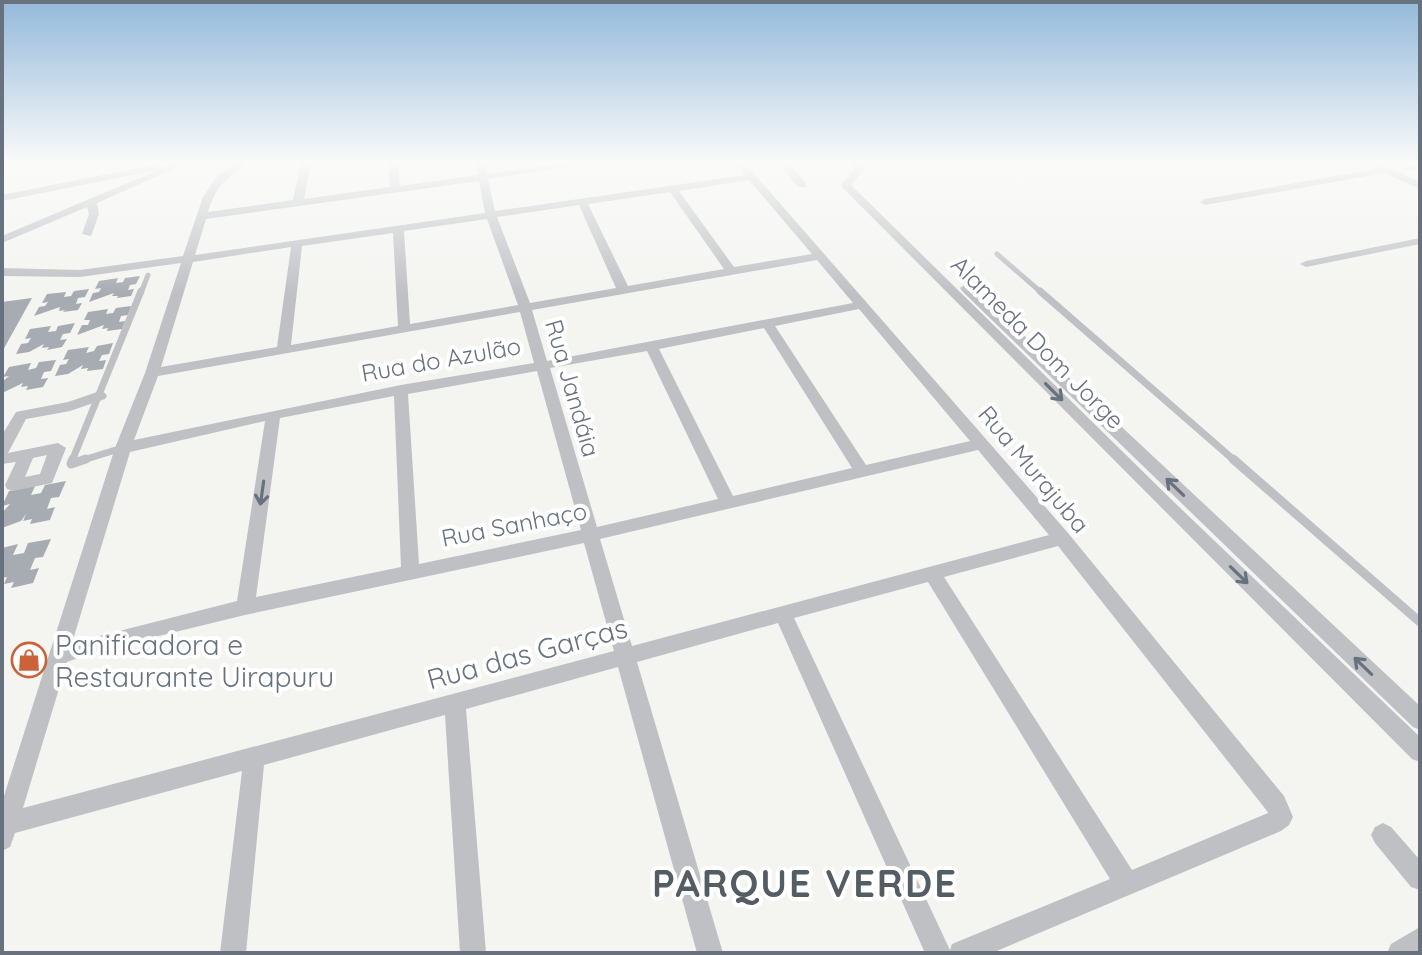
<svg xmlns="http://www.w3.org/2000/svg" width="1422" height="955" font-family="Quicksand,sans-serif">
<rect width="100%" height="100%" fill="#f4f4f1"/>
<g fill="#a7acb2">
<path d="M140,276L136,284L130,285L128,290L134,289L131,296L117,298L118,296H112L114,293L89,302L93,293L99,292L101,288L95,289L99,281L118,278L116,283L123,282L125,278Z"/>
<path d="M89,289L85,297L78,298L76,304L82,303L78,310L63,312L65,310L59,311L60,307L34,316L39,307L45,306L48,302L42,303L47,294L66,292L64,297L71,296L74,291Z"/>
<path d="M32,298L2,352V302Z"/>
<path d="M131,306L128,315L121,316L119,322L125,321L122,329L107,331L108,328L102,329L104,325L77,335L82,325H88L90,320H84L88,312L108,309L106,314L113,313L116,308Z"/>
<path d="M75,323L70,333L63,334L60,340L67,339L62,347L47,350L49,347L42,348L44,344L29,352L16,354L21,344L28,343L31,338L25,339L30,329L51,326L48,332L56,331L58,326Z"/>
<path d="M113,343L109,354L102,355L99,361L106,360L103,369L87,371L88,368L81,369L83,365L68,374L55,376L60,365L66,364L69,359L63,360L68,350L89,347L86,353L94,351L97,346Z"/>
<path d="M56,360L51,371L44,372L41,379L48,378L43,387L26,390L28,386L21,387L23,383L2,393V382L9,376L3,377L9,367L31,363L28,370L36,368L39,362Z"/>
<path d="M66,481L59,497L51,498L47,509L55,507L50,520L30,524L32,519L23,521L26,514L21,521L2,528V513L10,504L2,506L9,491L35,486L31,495L41,493L45,485Z"/>
<path d="M51,539L43,557L35,558L30,570L39,568L33,583L11,588L14,582L4,584L7,577L2,578V548L18,544L13,555L24,553L28,543Z"/>
</g>
<g fill="none" stroke-linecap="round" stroke-linejoin="round">
<g stroke="#bec0c4" stroke-width="5">
<path d="M997,254L1042,293"/>
<path d="M141,293L148,275"/>
</g>
<g stroke="#bec0c4" stroke-width="7">
<path d="M1040,291L1235,461"/>
<path d="M72,461L141,291"/>
<path d="M80,461L122,448"/>
</g>
<g stroke="#bec0c4" stroke-width="9">
<path d="M73,459L71,464L86,459"/>
<path d="M1233,459L1420,622"/>
</g>
<g fill="#bec0c4" fill-rule="evenodd">
<path d="M2,161H14L2,167Z"/>
<path d="M178,161H191L97,203L99,214L91,236L82,234L89,214L87,207L2,243V236L158,170L2,201V195L158,164L162,168Z"/>
<path d="M239,161H250C227,181 218,180 208,212L293,200L301,161H311L304,199L390,187L388,161H398L400,186L478,175L475,161H485L487,174L578,161H605L488,179L495,211L745,175L734,161H743L1068,533L1284,796L1293,817L1289,825L1281,831L992,953H925L778,623L637,662L723,953H697L618,667L466,709L486,953H460L445,715L264,765L246,953H220L242,771L15,833L10,847L2,851V802L115,448L145,373L181,263L80,277L2,276V268L80,270L183,256L203,197L217,176ZM749,180L812,254L734,267L679,191ZM479,181L485,213L195,255L206,219ZM670,192L724,269L628,286L588,204ZM579,205L616,288L530,303L497,217ZM487,219L518,305L410,324L404,231ZM393,233L398,326L291,345L302,246ZM291,247L277,347L161,367L193,262ZM817,260L853,303L547,361L532,310ZM859,309L970,441L866,465L775,326ZM520,312L534,363L401,385L134,440L158,376ZM764,328L852,468L733,496L659,349ZM647,351L718,499L597,527L550,368ZM537,371L581,530L419,564L408,394ZM394,396L401,567L256,597L280,418ZM265,421L237,601L72,643L130,452ZM978,450L1049,535L632,646L600,539ZM584,543L614,651L23,808L67,662L97,651L245,615ZM1058,546L1267,811L1268,813L1132,870L944,577ZM928,582L1110,879L952,944L950,950L794,618Z"/>
<path d="M776,161H786L806,183V187H798Z"/>
<path d="M850,161H860L864,170L851,185L1175,503L1420,737V762L1412,759L842,187L841,185L854,170Z"/>
<path d="M1361,161C1382,161 1401,174 1420,182V189L1384,173L1205,205L1200,202L1205,199L1375,169Z"/>
<path d="M1420,163V169L1407,171L1402,168Z"/>
<path d="M1420,238V244L1306,267L1300,264L1306,261Z"/>
<path d="M966,284L970,285L1420,706V730L1413,727L962,291L960,288Z"/>
<path d="M100,391L105,393L107,396L105,399L70,411L26,419L8,453L58,443L66,448L52,483L13,491L7,489L5,485L16,462L2,464V435L16,412L68,402ZM47,455L40,474L25,477L33,458Z"/>
<path d="M1383,823L1391,827L1420,860V890L1411,887L1375,843L1371,835L1375,827Z"/>
<path d="M1420,927V953H1387L1391,944Z"/>
</g>
</g>
<defs><path id="oneway-shaft" d="M-6 0H5M1.5-3L5.5 0L1.5 3" fill="none" stroke-width="1.6" stroke-linecap="round" stroke-linejoin="round" transform="scale(2)"/></defs>
<g stroke="#67727e">
<use href="#oneway-shaft" transform="translate(1054 392) rotate(45)"/>
<use href="#oneway-shaft" transform="translate(1175 487) rotate(-136)"/>
<use href="#oneway-shaft" transform="translate(262 493) rotate(98)"/>
<use href="#oneway-shaft" transform="translate(1239 575) rotate(44)"/>
<use href="#oneway-shaft" transform="translate(1363 666) rotate(-136)"/>
</g>
<linearGradient id="sky" x2="0" y2="1"><stop stop-color="#94b9da"/><stop offset="0.55" stop-color="#fafaf9"/><stop offset="1" stop-color="#fafaf9" stop-opacity="0"/></linearGradient>
<rect width="1422" height="295" fill="url(#sky)"/>
<defs>
<g id="shop-ring" transform="scale(1.8)"><circle r="9.5" fill="#fff" stroke="#ca633a" stroke-width="1.5"/><path d="M-5-2.5h2.3a2.7 3.5 0 0 1 5.4 0H5L5.5 6h-11ZM-1.5-2.5h3a1.5 2.3 0 0 0-3 0Z" fill="#ca633a"/></g>
</defs>
<g fill-rule="evenodd">
<use href="#shop-ring" x="29" y="660"/>
</g>
<g text-anchor="middle" dominant-baseline="central" stroke-width="8" stroke-linejoin="round" paint-order="stroke">
<g font-size="24" fill="#67727e" stroke="#fff">
<text transform="translate(1038 342) rotate(45)">Alameda Dom Jorge</text>
<text transform="translate(441 359) rotate(-10)">Rua do Azulão</text>
<text transform="translate(573 388) rotate(74)">Rua Jandáia</text>
<text transform="translate(1034 469) rotate(50)">Rua Murajuba</text>
<text transform="translate(514 524) rotate(-11)">Rua Sanhaço</text>
</g>
<g font-size="28" fill="#67727e" stroke="#fff" text-anchor="start">
<text x="55" y="644">Panificadora e<tspan x="55" dy="32">Restaurante Uirapuru</tspan></text>
</g>
<g font-size="28" fill="#67727e" stroke="#fff">
<text transform="translate(527 653) rotate(-15)">Rua das Garças</text>
</g>
<g font-size="38" font-weight="bold" letter-spacing="2" fill="#545c64" stroke="#fff">
<text x="805" y="883">PARQUE VERDE</text>
</g>
</g>
<rect width="1422" height="955" fill="none" stroke="#67727e" stroke-width="8"/>
</svg>
